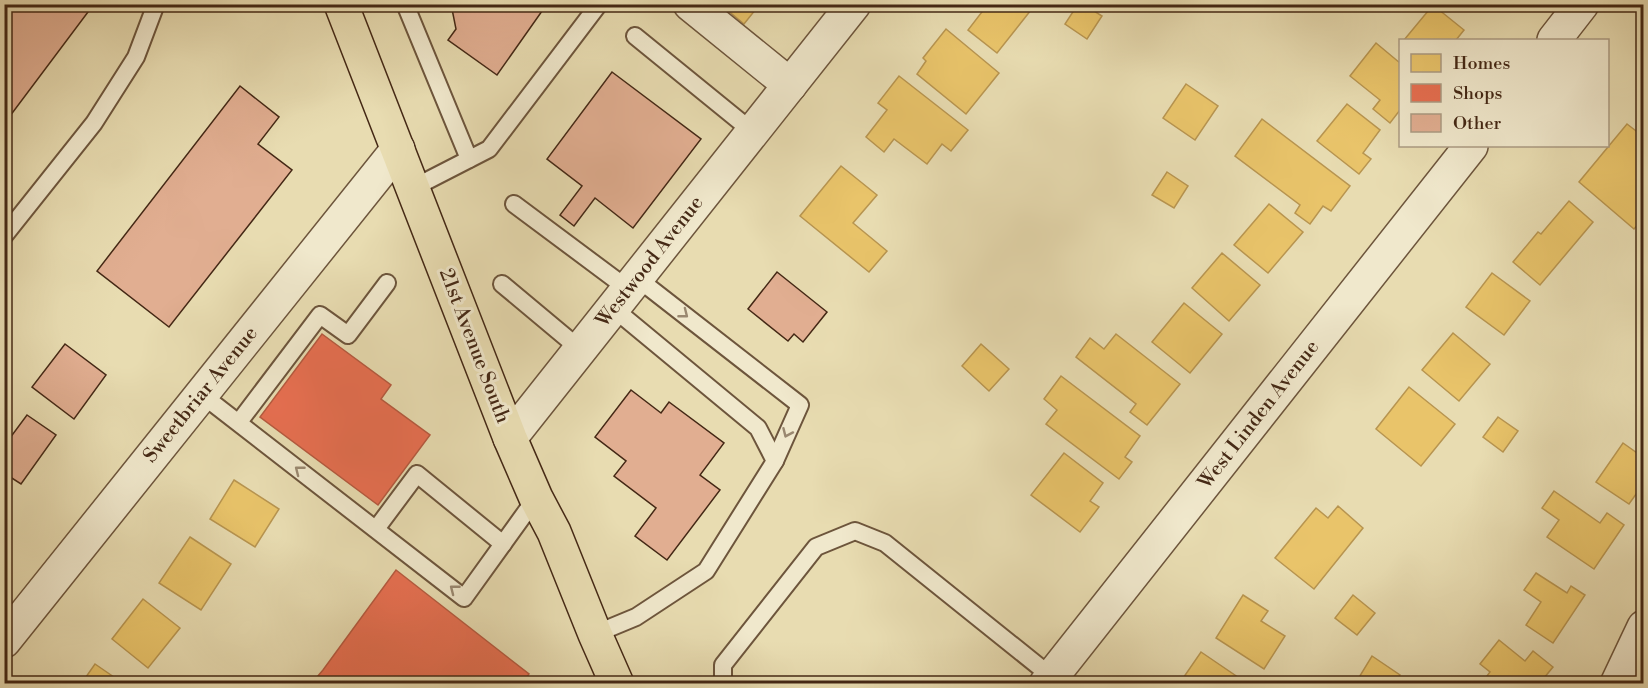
<svg xmlns="http://www.w3.org/2000/svg" width="1648" height="688" font-family="'Libre Bodoni',serif">
<rect width="100%" height="100%" fill="#e8dcb1"/>
<filter id="stains"><feTurbulence type="fractalNoise" baseFrequency=".00333" numOctaves="4"/><feColorMatrix values="0 0 0 0 .2 0 0 0 0 .09 0 0 0 0 .02 0 0 0 .5 -.17"/></filter>
<radialGradient id="worn" r=".72"><stop offset=".6" stop-color="#630" stop-opacity="0"/><stop offset="1" stop-color="#630" stop-opacity=".3"/></radialGradient>
<g fill="#e9c46a" stroke="#b89550" stroke-width="1.5">
<path d="M720,4H760L744,24Z"/>
<path d="M988,4L1035,5L997,53L968,30Z"/>
<path d="M1078,4H1083L1102,16L1087,39L1065,24Z"/>
<path d="M1433,5L1464,30L1456,40H1404Z"/>
<path d="M946,29L999,73L966,114L917,74L926,61L923,58Z"/>
<path d="M1376,43L1400,63V110L1390,123L1373,109L1380,100L1350,76Z"/>
<path d="M899,76L968,130L951,151L942,144L927,164L894,139L884,152L866,137L887,110L878,103Z"/>
<path d="M1186,84L1218,106L1195,140L1163,118Z"/>
<path d="M1347,104L1380,130L1363,153L1371,159L1359,174L1317,141Z"/>
<path d="M1262,119L1350,186L1331,211L1323,206L1310,224L1295,213L1300,205L1235,156Z"/>
<path d="M1627,124L1644,137V218L1634,229L1579,182Z"/>
<path d="M841,166L877,195L853,223L887,251L869,272L800,216Z"/>
<path d="M1167,172L1188,186L1174,208L1152,195Z"/>
<path d="M1569,201L1593,222L1540,285L1513,262L1538,232L1541,234Z"/>
<path d="M1269,204L1303,232L1268,273L1234,245Z"/>
<path d="M1222,253L1260,285L1229,321L1192,288Z"/>
<path d="M1492,273L1530,301L1504,335L1466,307Z"/>
<path d="M1184,303L1222,334L1190,373L1152,342Z"/>
<path d="M1453,333L1490,364L1459,401L1422,370Z"/>
<path d="M1116,334L1180,384L1147,425L1130,412L1136,404L1076,357L1090,338L1104,349Z"/>
<path d="M981,344L1009,369L989,391L962,366Z"/>
<path d="M1061,376L1140,436L1125,457L1132,462L1119,479L1046,424L1057,410L1044,399Z"/>
<path d="M1409,387L1455,424L1421,466L1376,429Z"/>
<path d="M1498,417L1518,431L1503,452L1483,437Z"/>
<path d="M1623,443L1640,455L1644,450V483L1629,504L1596,482Z"/>
<path d="M1064,453L1103,483L1090,501L1099,507L1080,532L1031,495Z"/>
<path d="M234,480L279,509L255,547L210,519Z"/>
<path d="M1554,491L1600,523L1607,513L1624,525L1594,569L1547,537L1559,520L1542,508Z"/>
<path d="M1338,506L1363,528L1314,589L1275,558L1316,508L1328,518Z"/>
<path d="M190,537L231,564L201,610L159,583Z"/>
<path d="M1536,573L1567,593L1571,586L1585,595L1553,643L1526,625L1541,602L1524,590Z"/>
<path d="M1243,595L1268,611L1261,621L1285,636L1264,669L1216,638Z"/>
<path d="M1353,595L1375,613L1357,635L1335,618Z"/>
<path d="M143,599L180,628L148,668L112,639Z"/>
<path d="M1499,640L1525,661L1533,651L1553,667L1539,684H1481L1490,672L1480,664Z"/>
<path d="M1201,652L1248,684H1179Z"/>
<path d="M1372,656L1400,675L1395,684H1365L1358,679Z"/>
<path d="M95,664L124,684H81Z"/>
</g>
<g fill="#e76f51" stroke="#b65a3f" stroke-width="1.5">
<path d="M322,334L391,385L381,399L430,435L378,505L260,417Z"/>
<path d="M396,570L529,674L522,684H311L323,670Z"/>
</g>
<g fill="#e1ae91" stroke="#442815" stroke-width="1.5">
<path d="M4,4H94L4,124Z"/>
<path d="M451,4H547L497,75L448,40L456,29Z"/>
<path d="M612,72L701,139L633,228L595,198L574,226L560,215L582,186L547,159Z"/>
<path d="M240,86L279,117L258,144L292,170L169,327L97,271Z"/>
<path d="M777,272L827,312L803,342L794,334L788,341L748,309Z"/>
<path d="M65,344L106,375L74,419L32,387Z"/>
<path d="M631,390L661,413L669,402L724,443L700,475L720,490L667,560L635,536L656,508L614,476L626,461L595,437Z"/>
<path d="M27,415L56,435L21,484L4,473V446Z"/>
</g>
<g fill="none" stroke-linecap="round" stroke-linejoin="round">
<g stroke="#6d553c" stroke-width="20">
<g id="lane">
<path d="M405,4L469,159"/>
<path d="M635,36L753,132"/>
<path d="M413,188L489,149L599,4"/>
<path d="M514,204L628,289"/>
<path d="M4,236L94,123L136,57L156,4"/>
<path d="M637,278L800,405L775,461"/>
<path d="M502,284L581,350"/>
<path d="M201,394L464,598L536,498"/>
<path d="M239,422L320,315L348,335L387,283"/>
<path d="M376,529L417,474L503,544"/>
<path d="M595,634L636,617L706,571L775,461L758,428L613,308"/>
<path d="M723,684V665L816,547L855,531L885,543L1052,677"/>
</g>
</g>
<g stroke="#6d553c" stroke-width="36">
<g id="street">
<path d="M690,4L790,85"/>
<path d="M1554,40L1582,4"/>
<path d="M510,438L854,4"/>
<path d="M4,641L398,149"/>
<path d="M1046,684L1471,146"/>
<path d="M1617,684L1644,627"/>
</g>
</g>
<g stroke="#442815" stroke-width="36">
<path id="primary" d="M341,4L510,438L536,498L554,532L595,634L617,684"/>
</g>
<use href="#lane" stroke="#f0e8cc" stroke-width="16"/>
<use href="#street" stroke="#f0e8cc" stroke-width="33"/>
<use href="#primary" stroke="#e8dcb1" stroke-width="33"/>
</g>
<defs><path id="oneway-chevron" d="M-2-3.5L2.5 0L-2 3.5" fill="none" stroke-width="1.6" stroke-linecap="round" stroke-linejoin="round" transform="scale(1.5)"/></defs>
<g stroke="#9a8870">
<use href="#oneway-chevron" transform="translate(684 314) rotate(38)"/>
<use href="#oneway-chevron" transform="translate(787 433) rotate(114)"/>
<use href="#oneway-chevron" transform="translate(299 470) rotate(-142)"/>
<use href="#oneway-chevron" transform="translate(454 589) rotate(-142)"/>
</g>
<g text-anchor="middle" dominant-baseline="central" stroke-width="6" stroke-linejoin="round" paint-order="stroke">
<g font-size="20" fill="#442815" stroke="#f0e8cc">
<text transform="translate(650 262) rotate(-52)">Westwood Avenue</text>
<text transform="translate(474 346) rotate(69)">21st Avenue South</text>
<text transform="translate(201 395) rotate(-51)">Sweetbriar Avenue</text>
<text transform="translate(1259 415) rotate(-52)">West Linden Avenue</text>
</g>
</g>
<rect width="1648" height="688" fill="none" stroke="#e8dcb1" stroke-width="24"/>
<rect x="6" y="6" width="1636" height="676" fill="none" stroke="#442815" stroke-width="3"/>
<rect x="12" y="12" width="1624" height="664" fill="none" stroke="#442815" stroke-width="1.5"/>
<rect x="1399" y="39" width="210" height="108" fill="#f0e8cc" stroke="#ab9b83" stroke-width="1.5"/>
<rect x="1411" y="54" width="30" height="18" fill="#e9c46a" stroke="#ab9b83" stroke-width="1.5"/>
<text x="1453" y="69" font-size="18" fill="#442815">Homes</text>
<rect x="1411" y="84" width="30" height="18" fill="#e76f51" stroke="#ab9b83" stroke-width="1.5"/>
<text x="1453" y="99" font-size="18" fill="#442815">Shops</text>
<rect x="1411" y="114" width="30" height="18" fill="#e1ae91" stroke="#ab9b83" stroke-width="1.5"/>
<text x="1453" y="129" font-size="18" fill="#442815">Other</text>
<rect width="100%" height="100%" filter="url(#stains)"/>
<rect width="100%" height="100%" fill="url(#worn)"/>
</svg>
